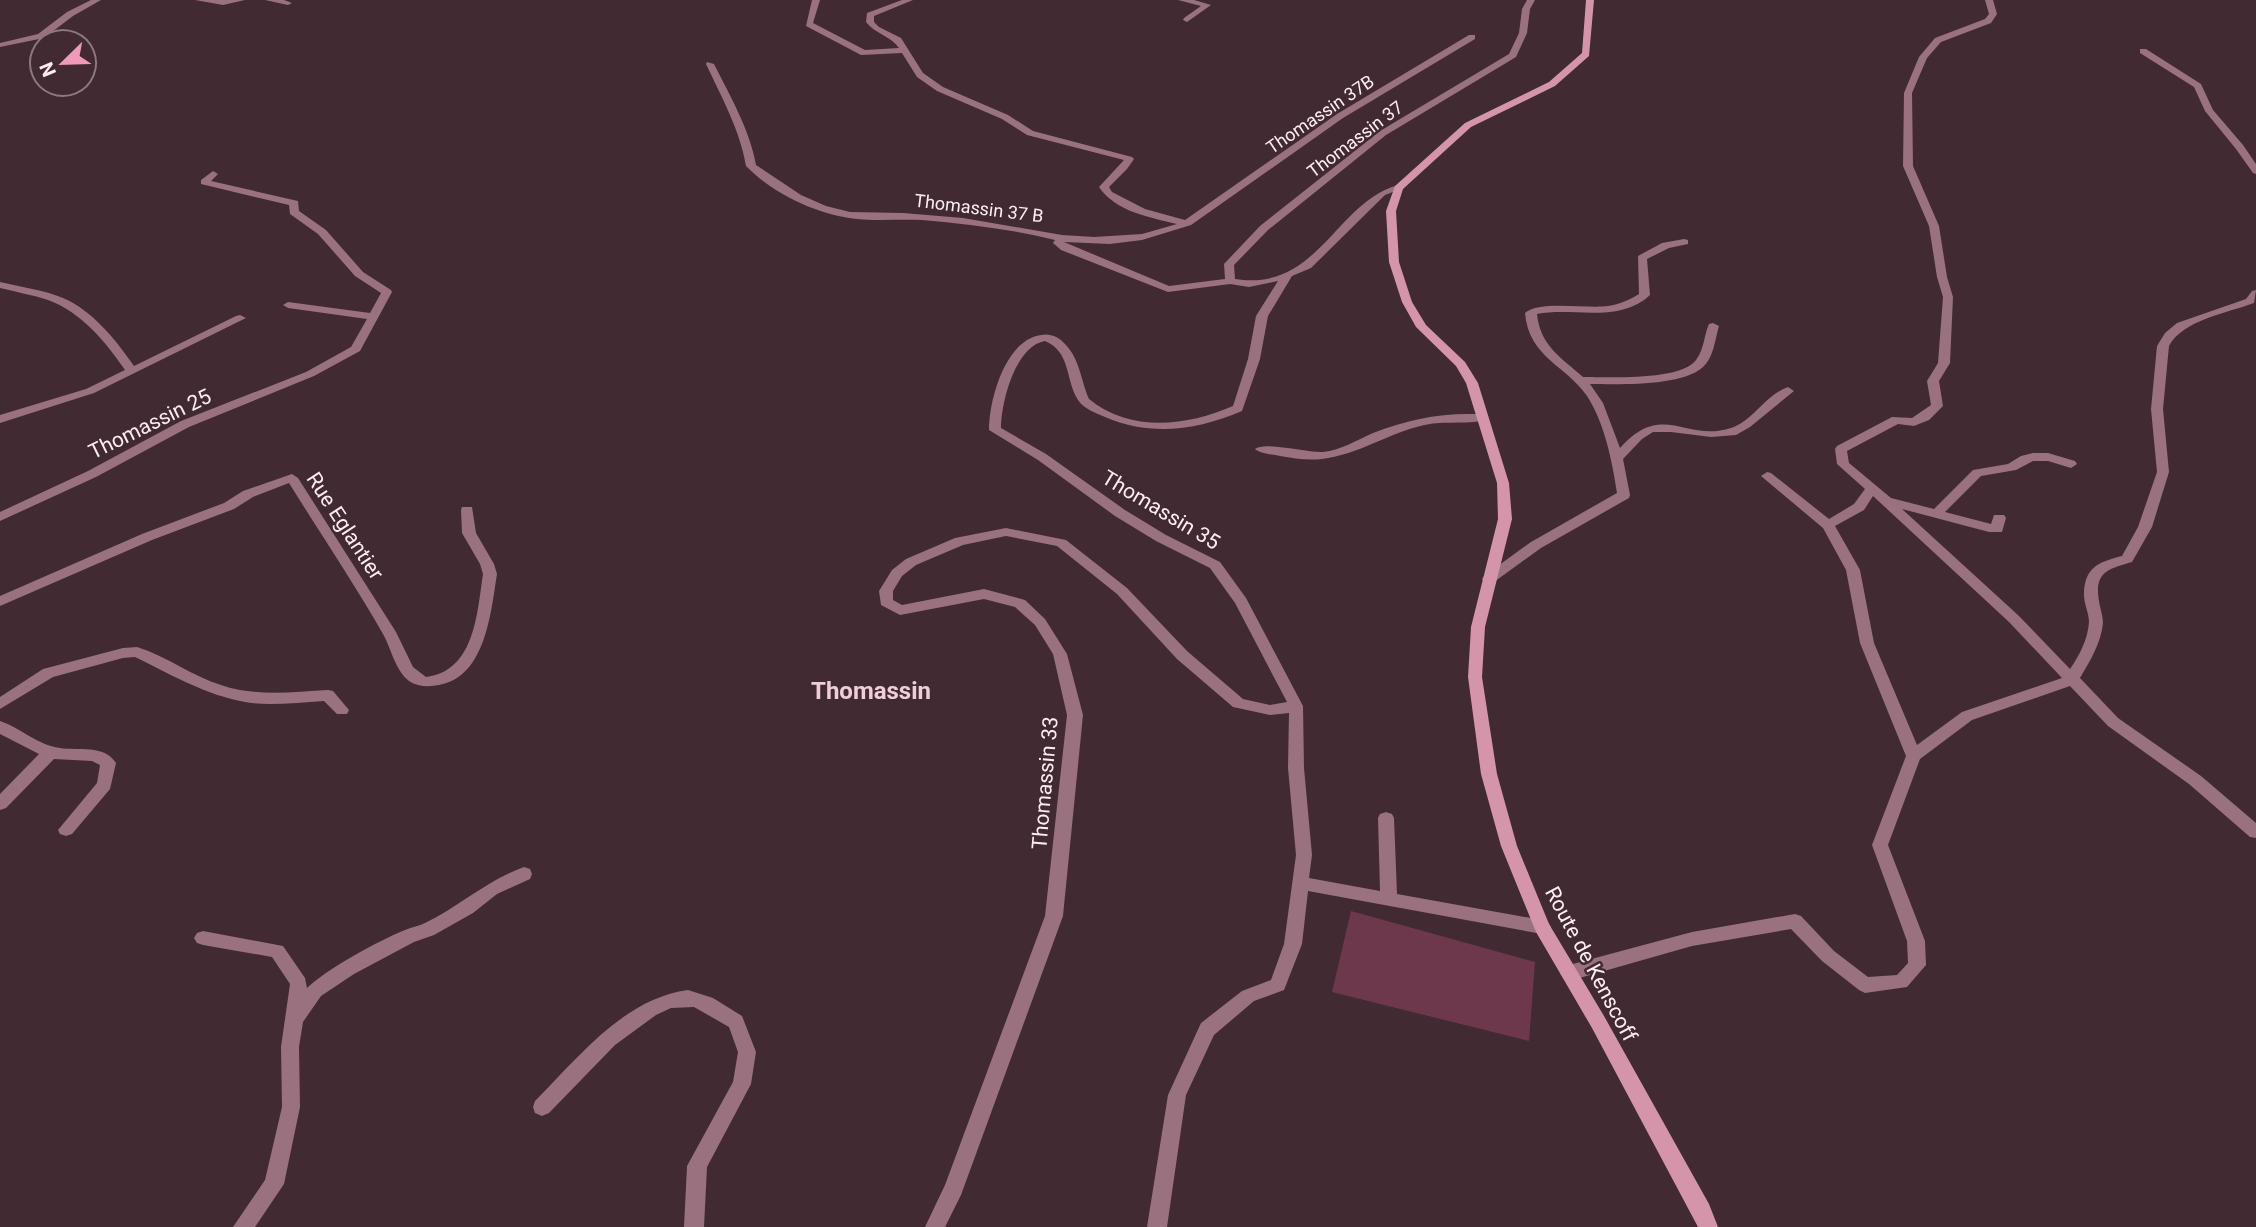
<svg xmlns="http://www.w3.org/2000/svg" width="2256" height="1227" font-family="Roboto,sans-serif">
<rect width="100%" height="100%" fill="#412a32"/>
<path fill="#6d384c" d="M1351,911L1535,962L1529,1041L1332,992Z"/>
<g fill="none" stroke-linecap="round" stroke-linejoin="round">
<g fill="#99717f" fill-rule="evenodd">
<path d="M91,0H101L73,16L44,38L0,47V43L38,34L67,12Z"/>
<path d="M195,0H245L223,5Z"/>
<path d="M265,0H284L292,3L288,5Z"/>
<path d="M812,0H820L813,23L865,50L899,48C891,36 875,34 866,22L867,13L902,0H913L874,16V22L879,27L901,38L923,73L943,87L1008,115L1033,131L1132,157L1134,159L1127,169L1109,187L1112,192L1145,209L1185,220L1337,114L1469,35H1475V39L1343,118L1191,225L1142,240L1110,244L1064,242L1169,286L1225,279L1224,264L1260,226L1380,131L1509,54L1519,33L1522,9L1527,0H1535L1530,9L1527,33L1516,57L1386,135L1268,230L1234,265L1235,279C1318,292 1336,202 1398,185L1403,188L1385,195L1311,268L1292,276L1268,316L1260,359L1242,411C1197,430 1152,437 1105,417C1096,413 1084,409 1078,400C1065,379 1071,352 1045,341C1015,346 1001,403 1001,428L1046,454L1125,510L1166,535L1220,562L1246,598L1303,706L1304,768L1312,855L1309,878L1380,891L1378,818L1380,814L1386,812L1392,814L1394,818L1397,894L1542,920L1548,922L1551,927L1548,932L1542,934L1308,891L1302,944L1284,990L1254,1001L1214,1035L1186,1095L1167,1227H1147L1168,1095L1201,1023L1242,991L1271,980L1284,944L1296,855L1288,768L1289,713L1270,715L1233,707L1177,659L1117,594L1057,546L1006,536L963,545L916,565L902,576L893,591V600L902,605L984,589L1025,600L1045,619L1067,654L1083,715L1063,916L961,1195L945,1227H925L945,1185L1045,916L1067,715L1053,654L1035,625L1015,607L984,599L900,615L881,605L879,591L892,570L906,559L955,538L1006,528L1066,540L1127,588L1187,651L1243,699L1270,705L1287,702L1235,603L1210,568L1156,541L1115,516L1038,460L989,430C989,400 1005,340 1041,335C1050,333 1059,337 1065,344C1080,359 1081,381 1089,399C1131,433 1187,426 1233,406L1248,359L1256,316L1278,281L1249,287L1230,284L1168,292L1061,250L1053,243L1055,240C1011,229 967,224 922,220C900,219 878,221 857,219C818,215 773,194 746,166C740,130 721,96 706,64L707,62L714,64C730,96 750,130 756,165L801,195L826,206L850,212L903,213L963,218L1062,235L1094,237L1142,234L1177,224C1149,217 1116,212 1099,187L1124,160L1027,135L1002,119L937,91L917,77L902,53L861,55L806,26Z"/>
<path d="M1178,0H1194L1211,5L1187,22L1183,20L1184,18L1201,6Z"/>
<path d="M1985,0H1993L1997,14L1991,23L1941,42L1927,58L1912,93L1913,166L1939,226L1947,277L1953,297L1950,363L1939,381L1943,406L1929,420L1914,426L1898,424L1847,451L1849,463L1891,498L1934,509L1973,470L2008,464L2021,456L2033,453H2048L2075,461L2077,464L2071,468L2048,461H2033L2016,470L1981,476L1945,512L1991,524L1994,515H2004L2006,518L2002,532H1989L1902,509L2019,616L2070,669C2079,656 2088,639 2089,622C2089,613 2084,604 2084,595C2084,567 2099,562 2122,556L2138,527L2157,472L2151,409L2157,346L2165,333L2177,323L2246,299L2252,291L2256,290L2254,303C2227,313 2183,320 2169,346L2163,409L2169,472L2152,527L2132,562C2108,569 2094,572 2099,601C2100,608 2103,616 2103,623C2101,643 2090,661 2080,678L2118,718L2201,776L2256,823V838L2250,837L2189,784L2108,726L2070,686L1972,720L1920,759L1888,845L1925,941L1926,965L1907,987L1865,993L1859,990L1822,961L1791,929L1692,946L1569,981L1563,978L1560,973L1563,968L1569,965L1692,932L1795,914L1801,916L1834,951L1868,977L1897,975L1908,963L1907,941L1872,845L1906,756L1860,643L1846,570L1823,528L1761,476L1767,472L1771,473L1829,519L1854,504L1865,489L1837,464L1835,449L1837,446L1892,417L1912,418L1931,405L1927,381L1938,363L1943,297L1937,277L1929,226L1903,166L1904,93L1919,57L1935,38L1985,19L1989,14ZM1873,496L2009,622L2062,678L1962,712L1917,745L1874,643L1860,570L1835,526L1864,510Z"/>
<path d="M2140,49H2146L2201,84L2213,110L2243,145L2256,164V174L2253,173L2236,149L2205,111L2194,87L2140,53Z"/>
<path d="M213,171L218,174L211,181L298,201L299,211L326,230L363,272L391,290L392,292L360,351L314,376L189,427L96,477L0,521V512L88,471L181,421L306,372L351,347L367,319L288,308L283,305L288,302L370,313L381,293L355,276L318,234L290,214L289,205L201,184V180Z"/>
<path d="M1684,239L1688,240V244L1669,248L1647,259L1650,295C1619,324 1573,307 1537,314C1540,346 1562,358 1583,377C1608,377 1681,381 1696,360C1704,350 1704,335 1709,324L1713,323L1719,326C1715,339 1714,357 1703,367C1681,387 1618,384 1590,384L1603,403L1620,448C1663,400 1686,443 1731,428C1753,421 1765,395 1788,387L1794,391L1750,427L1736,435L1711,437L1671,432H1653L1642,439L1623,459L1630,495L1629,498L1541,548L1494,582H1484L1482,579L1484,576L1531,542L1617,493C1612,461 1605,424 1587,396C1566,365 1529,358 1525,313C1539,300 1587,309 1608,306C1620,304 1629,300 1639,294L1638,256L1662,243Z"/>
<path d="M0,282C21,287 44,290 63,298C93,311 116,340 134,366L236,316L240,315L246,318L94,393L0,423V415L86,389L125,370C106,342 81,312 48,300C33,295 16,292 0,288Z"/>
<path d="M1468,414H1482L1488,418C1480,425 1444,421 1430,424C1394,430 1364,452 1328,458C1312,461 1296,459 1280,456C1271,454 1261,454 1255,449C1264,441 1307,453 1323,452C1341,450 1357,440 1373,433C1404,421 1435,414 1468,414Z"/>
<path d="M292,474L298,478L396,632L413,667L426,677C475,671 477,613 483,574L480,564L462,533L461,510L462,507H472L476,533L494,564L497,574C491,611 486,677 439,685C429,687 418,687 409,681C395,670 391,648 383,634C354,583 320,533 289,483L253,497L234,509L152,540L0,606V596L142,534L224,503L243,491Z"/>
<path d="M137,647C166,656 192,676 221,685C256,697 292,692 328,690L333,691L349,710L347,714H337L324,701C306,702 288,704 269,704C221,704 178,678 135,657L123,658L53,677L0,709V697L43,669L123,648Z"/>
<path d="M0,721C21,728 37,745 60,748C78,751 104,744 116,763L110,789L72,834L66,836L60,834L58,830L97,783L100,765L92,761L54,759L6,808L0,810V794L39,754L0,734Z"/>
<path d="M524,867L530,869L532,874L530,879L497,894L473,913L434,935L414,942L354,974L321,996L303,1022L299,1047L300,1107L284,1184L255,1227H233L265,1180L282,1107L281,1047L290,984L272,957L203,945L197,943L194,938L197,933L203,931L283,946L305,978L307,988C328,968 378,941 405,930C412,927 419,926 425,923C460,906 487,880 524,867Z"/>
<path d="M688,990L713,998L742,1016L756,1052L751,1084L707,1167L704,1227H684L687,1166L733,1082L738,1052L729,1027L694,1007L671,1008L656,1015L615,1045L549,1113L542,1116L535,1113L533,1107L535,1101C579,1057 623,999 688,990Z"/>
</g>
<path fill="#d494aa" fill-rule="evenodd" d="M1586,0H1594L1589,56L1555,86L1471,127L1403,189L1396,211L1399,262L1412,302L1426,325L1465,362L1478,383L1509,483L1512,519L1485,627L1482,677L1497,774L1517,846L1549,924L1604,1016L1709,1204L1718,1227H1698L1592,1028L1536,932L1501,846L1481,774L1468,677L1471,627L1498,519L1497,483L1466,383L1456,366L1416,327L1402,302L1389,262L1386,211L1395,186L1465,123L1549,82L1582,53Z"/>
</g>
<g text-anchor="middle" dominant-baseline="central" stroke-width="5" stroke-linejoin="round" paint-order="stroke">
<g font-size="18" fill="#fdedf2" stroke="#412a32">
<text transform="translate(1320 114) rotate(-34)">Thomassin 37B</text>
<text transform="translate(1355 139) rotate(-37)">Thomassin 37</text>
<text transform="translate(979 208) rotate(7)">Thomassin 37 B</text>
</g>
<g font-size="21" fill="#fdedf2" stroke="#412a32">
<text transform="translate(150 424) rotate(-26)">Thomassin 25</text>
<text transform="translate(1161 510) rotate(31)">Thomassin 35</text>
<text transform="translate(345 526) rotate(57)">Rue Eglantier</text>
<text transform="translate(1045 783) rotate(-85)">Thomassin 33</text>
<text transform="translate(1591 964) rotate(62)">Route de Kenscoff</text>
</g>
<g font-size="24" font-weight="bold" fill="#eecfd9" stroke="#412a32">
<text x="871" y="691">Thomassin</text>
</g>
</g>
<g transform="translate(63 63) rotate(247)"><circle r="33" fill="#412a32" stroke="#8c787f" stroke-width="2"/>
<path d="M0-5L12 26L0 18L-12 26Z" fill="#ef9ab8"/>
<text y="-10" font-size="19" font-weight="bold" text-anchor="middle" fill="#fdedf2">N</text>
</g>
</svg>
